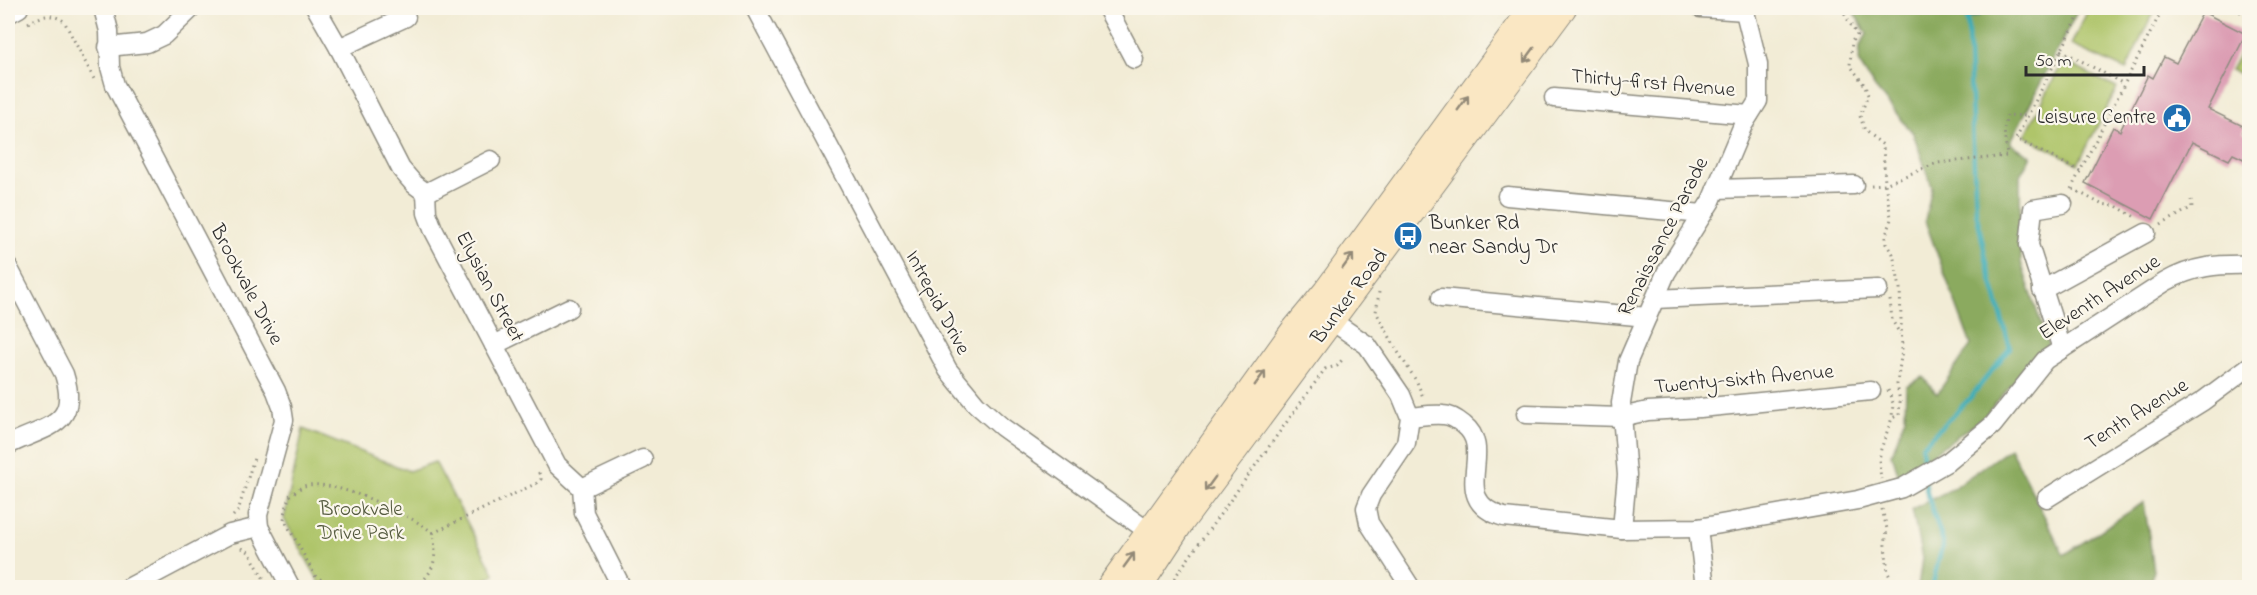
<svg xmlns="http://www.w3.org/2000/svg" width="2257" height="595" font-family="'Indie Flower',sans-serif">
<rect width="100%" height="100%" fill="#fbf7ec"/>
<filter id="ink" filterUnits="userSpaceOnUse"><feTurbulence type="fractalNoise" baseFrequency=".0167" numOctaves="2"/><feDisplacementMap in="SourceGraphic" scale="12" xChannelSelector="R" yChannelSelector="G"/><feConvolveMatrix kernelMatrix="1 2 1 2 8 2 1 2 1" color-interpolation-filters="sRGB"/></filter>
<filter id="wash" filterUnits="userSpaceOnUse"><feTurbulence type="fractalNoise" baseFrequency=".008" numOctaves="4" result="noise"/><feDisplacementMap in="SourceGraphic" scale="24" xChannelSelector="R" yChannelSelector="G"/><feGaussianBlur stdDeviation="1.35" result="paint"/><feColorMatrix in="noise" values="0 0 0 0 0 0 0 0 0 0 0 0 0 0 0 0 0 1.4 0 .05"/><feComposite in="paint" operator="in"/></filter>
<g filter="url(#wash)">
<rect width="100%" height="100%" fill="#f2ecd6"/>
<g fill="#afc56a" stroke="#6d784a" stroke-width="1.5">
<path d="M2089,8H2155L2126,70L2071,45Z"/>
<path d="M2246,42L2249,44L2248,77L2231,70Z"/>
<path d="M2063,61L2117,88L2078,164L2025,136Z"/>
<path d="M303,429L409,471L435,462L495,575L470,585V587H322L284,519Z"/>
</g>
<g fill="#8baa5e" stroke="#5b6a44" stroke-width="1.5">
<path d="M1851,8H1955V11L1984,8H2079L2010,143L2031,156L2020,175L2021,262L2048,345L2030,363L1983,418L1899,477L1892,454L1905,417L1906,386L1923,377L1937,394L1971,345L1925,221L1932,187L1913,133L1875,88L1859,63L1860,46L1867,34Z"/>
<path d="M2010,448L2064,555L2144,502L2154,571L2148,587H1918L1922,558L1912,509L1952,489Z"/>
</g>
<path fill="#39aab5" stroke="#326a70" stroke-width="1.5" d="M1955,8H1984L1979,16C1968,19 1964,18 1955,11Z"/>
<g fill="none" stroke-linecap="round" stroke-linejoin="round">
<g stroke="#39aab5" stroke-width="4.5">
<path d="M1924,469L1922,446L1970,398L2010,348L1988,268L1976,211L1967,8"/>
<path d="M1925,481L1927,493L1943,542L1933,583L1936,588"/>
</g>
</g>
<g id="blocks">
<path fill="#dc9db3" d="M2203,12L2246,34L2208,109L2245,127L2242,132L2250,136V162L2233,154L2229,160L2192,142L2153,219L2085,183L2113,127L2120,131L2148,75L2153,78L2164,57L2176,63Z"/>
</g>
</g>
<g filter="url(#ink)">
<use href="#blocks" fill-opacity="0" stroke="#8e8c80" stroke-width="1.5"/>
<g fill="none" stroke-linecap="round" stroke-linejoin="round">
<g stroke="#8e8c80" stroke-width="21">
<g id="street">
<path d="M103,8L109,31L110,67L115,85L276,391L282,407L284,420L258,515L259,527L291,588"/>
<path d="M316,8L339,48L401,169L414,184L426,193L427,213L433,229L557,465L582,488L584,513L622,588"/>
<path d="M755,8L948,370L976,404L1002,427L1159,539"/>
<path d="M1107,8L1134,59"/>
<path d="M1701,8L1745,11"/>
<path d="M8,14L19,8"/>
<path d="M108,47L147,43L164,35L192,8"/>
<path d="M339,48L406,17"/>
<path d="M1554,98L1749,115"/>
<path d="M1716,189L1854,185"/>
<path d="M426,193L491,160"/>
<path d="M1507,196L1703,214"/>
<path d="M8,267L64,374C81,427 44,426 8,445"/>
<path d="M2042,290L2146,233"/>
<path d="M1441,298L1647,317"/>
<path d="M1655,299L1878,289"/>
<path d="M1322,314L1367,345L1401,395L1410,417L1406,443L1371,495L1366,508L1369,523L1411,588"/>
<path d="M494,345L569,308"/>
<path d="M2062,349L2029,245L2033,209L2063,204"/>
<path d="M1526,414L1621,417L1648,411L1700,408L1871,391"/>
<path d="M1410,417C1421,416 1432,414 1443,415C1450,415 1458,420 1464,425C1497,451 1446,500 1504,517L1622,529L1698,528L1858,500L1902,488L1949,461L1993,425L2045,360L2165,282C2193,266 2218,264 2250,265"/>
<path d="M582,488L643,459"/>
<path d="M2047,498L2203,401L2250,366"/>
<path d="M1698,528L1705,588"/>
<path d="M1622,529L1627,475L1621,403L1628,361L1666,273L1711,201L1743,125L1758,101V64L1744,8"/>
<path d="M128,588L230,534L259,527"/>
</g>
</g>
<g stroke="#8e8c80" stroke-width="28">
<g id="secondary">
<path d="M1109,588L1293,332L1326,292L1533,8"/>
<path d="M1138,588L1181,522L1563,8"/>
</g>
</g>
<g stroke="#8e8c80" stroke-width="3" stroke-dasharray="1.5 4.5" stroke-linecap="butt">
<path d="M1845,8V15L1857,35L1852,41L1850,65L1865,86L1868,95L1860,116L1865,131L1883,145L1885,184L1891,217L1890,225L1886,234V244L1893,254L1900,288L1902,350L1897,384L1900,402L1899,415L1892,418L1881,449L1879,460L1881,479"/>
<path d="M2228,8L2244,13L2250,19"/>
<path d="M28,23C42,16 49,12 64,21L94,79"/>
<path d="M2061,50L2124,84"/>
<path d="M2080,171L2016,139L2083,8"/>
<path d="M1871,185L1885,184L1937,163L2007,156L2004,130L2007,115L2028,116"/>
<path d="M2071,189L2163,8"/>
<path d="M2073,189L2101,204L2116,206L2137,218"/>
<path d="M2161,225L2192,207L2191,200"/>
<path d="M1379,292L1376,312L1398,352L1417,382L1423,397"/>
<path d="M1890,300L1892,320L1900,334"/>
<path d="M1888,390L1893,403L1892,418"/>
<path d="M1882,509L1887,529L1885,545L1888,573L1896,588"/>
<path d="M233,516L238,511L254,458"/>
<path d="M433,533L537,483L541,479L539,473L541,472"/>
<path d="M242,548L249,552L269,588"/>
<path d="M337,588L316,577L284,519L289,496C294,493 299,488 304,486C331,477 412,515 433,533C437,558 436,572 414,588"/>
<path d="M1167,588L1325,369L1337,366L1342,360"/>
</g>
<use href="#street" stroke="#fff" stroke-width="18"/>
<use href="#secondary" stroke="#fae7c3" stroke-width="26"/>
</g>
<defs><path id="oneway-shaft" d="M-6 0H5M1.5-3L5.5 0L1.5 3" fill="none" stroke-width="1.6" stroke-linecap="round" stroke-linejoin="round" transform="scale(1.5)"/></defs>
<g stroke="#928977">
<use href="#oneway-shaft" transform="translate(1529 55) rotate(126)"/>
<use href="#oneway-shaft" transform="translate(1463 103) rotate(-54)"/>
<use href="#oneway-shaft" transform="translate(1348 261) rotate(-54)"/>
<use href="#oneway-shaft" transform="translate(1260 378) rotate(-54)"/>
<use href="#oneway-shaft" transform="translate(1210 484) rotate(126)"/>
<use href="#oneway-shaft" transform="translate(1129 560) rotate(-54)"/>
</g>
</g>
<defs>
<g id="civic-disc" transform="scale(1.5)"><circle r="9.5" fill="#1f6fb2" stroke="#fbf7ec"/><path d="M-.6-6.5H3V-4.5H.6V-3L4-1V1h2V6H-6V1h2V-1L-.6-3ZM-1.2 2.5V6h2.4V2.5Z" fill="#fff"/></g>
<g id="bus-disc" transform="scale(1.5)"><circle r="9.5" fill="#1f6fb2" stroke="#fbf7ec"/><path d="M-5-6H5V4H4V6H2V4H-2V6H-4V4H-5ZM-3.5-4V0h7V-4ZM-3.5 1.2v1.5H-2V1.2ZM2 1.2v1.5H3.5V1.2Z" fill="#fff"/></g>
</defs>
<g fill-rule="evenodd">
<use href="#civic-disc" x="2177" y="118"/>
<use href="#bus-disc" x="1408" y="236"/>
</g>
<g text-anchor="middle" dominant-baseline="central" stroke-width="4.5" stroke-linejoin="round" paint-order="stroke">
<g font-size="21" fill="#2b2b2b" stroke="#fbf7ec">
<text transform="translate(1653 84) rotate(5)">Thirty-first Avenue</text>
<text transform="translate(1664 237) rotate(-63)">Renaissance Parade</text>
<text transform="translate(246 285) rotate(62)">Brookvale Drive</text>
<text transform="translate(489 287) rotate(62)">Elysian Street</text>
<text transform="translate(1350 297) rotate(-53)">Bunker Road</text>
<text transform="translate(2100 298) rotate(-33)">Eleventh Avenue</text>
<text transform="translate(937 303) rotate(62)">Intrepid Drive</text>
<text transform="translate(1744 380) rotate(-5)">Twenty-sixth Avenue</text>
<text transform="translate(2137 415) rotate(-32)">Tenth Avenue</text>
</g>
<g font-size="21" fill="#2b2b2b" stroke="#fbf7ec" text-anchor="end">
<text x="2156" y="118">Leisure Centre</text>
<text x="1429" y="224" text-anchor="start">Bunker Rd<tspan x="1429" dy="24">near Sandy Dr</tspan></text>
</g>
<g font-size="21" fill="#53593e" stroke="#fbf7ec">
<text x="361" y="510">Brookvale<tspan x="361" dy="24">Drive Park</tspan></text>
</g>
</g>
<rect width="2257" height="595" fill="none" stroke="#fbf7ec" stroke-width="30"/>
<path d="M2026 66v9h118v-9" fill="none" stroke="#2b2b2b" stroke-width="3"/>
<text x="2035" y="66" font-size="18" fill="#2b2b2b" stroke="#fbf7ec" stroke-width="4.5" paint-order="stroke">50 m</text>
</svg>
